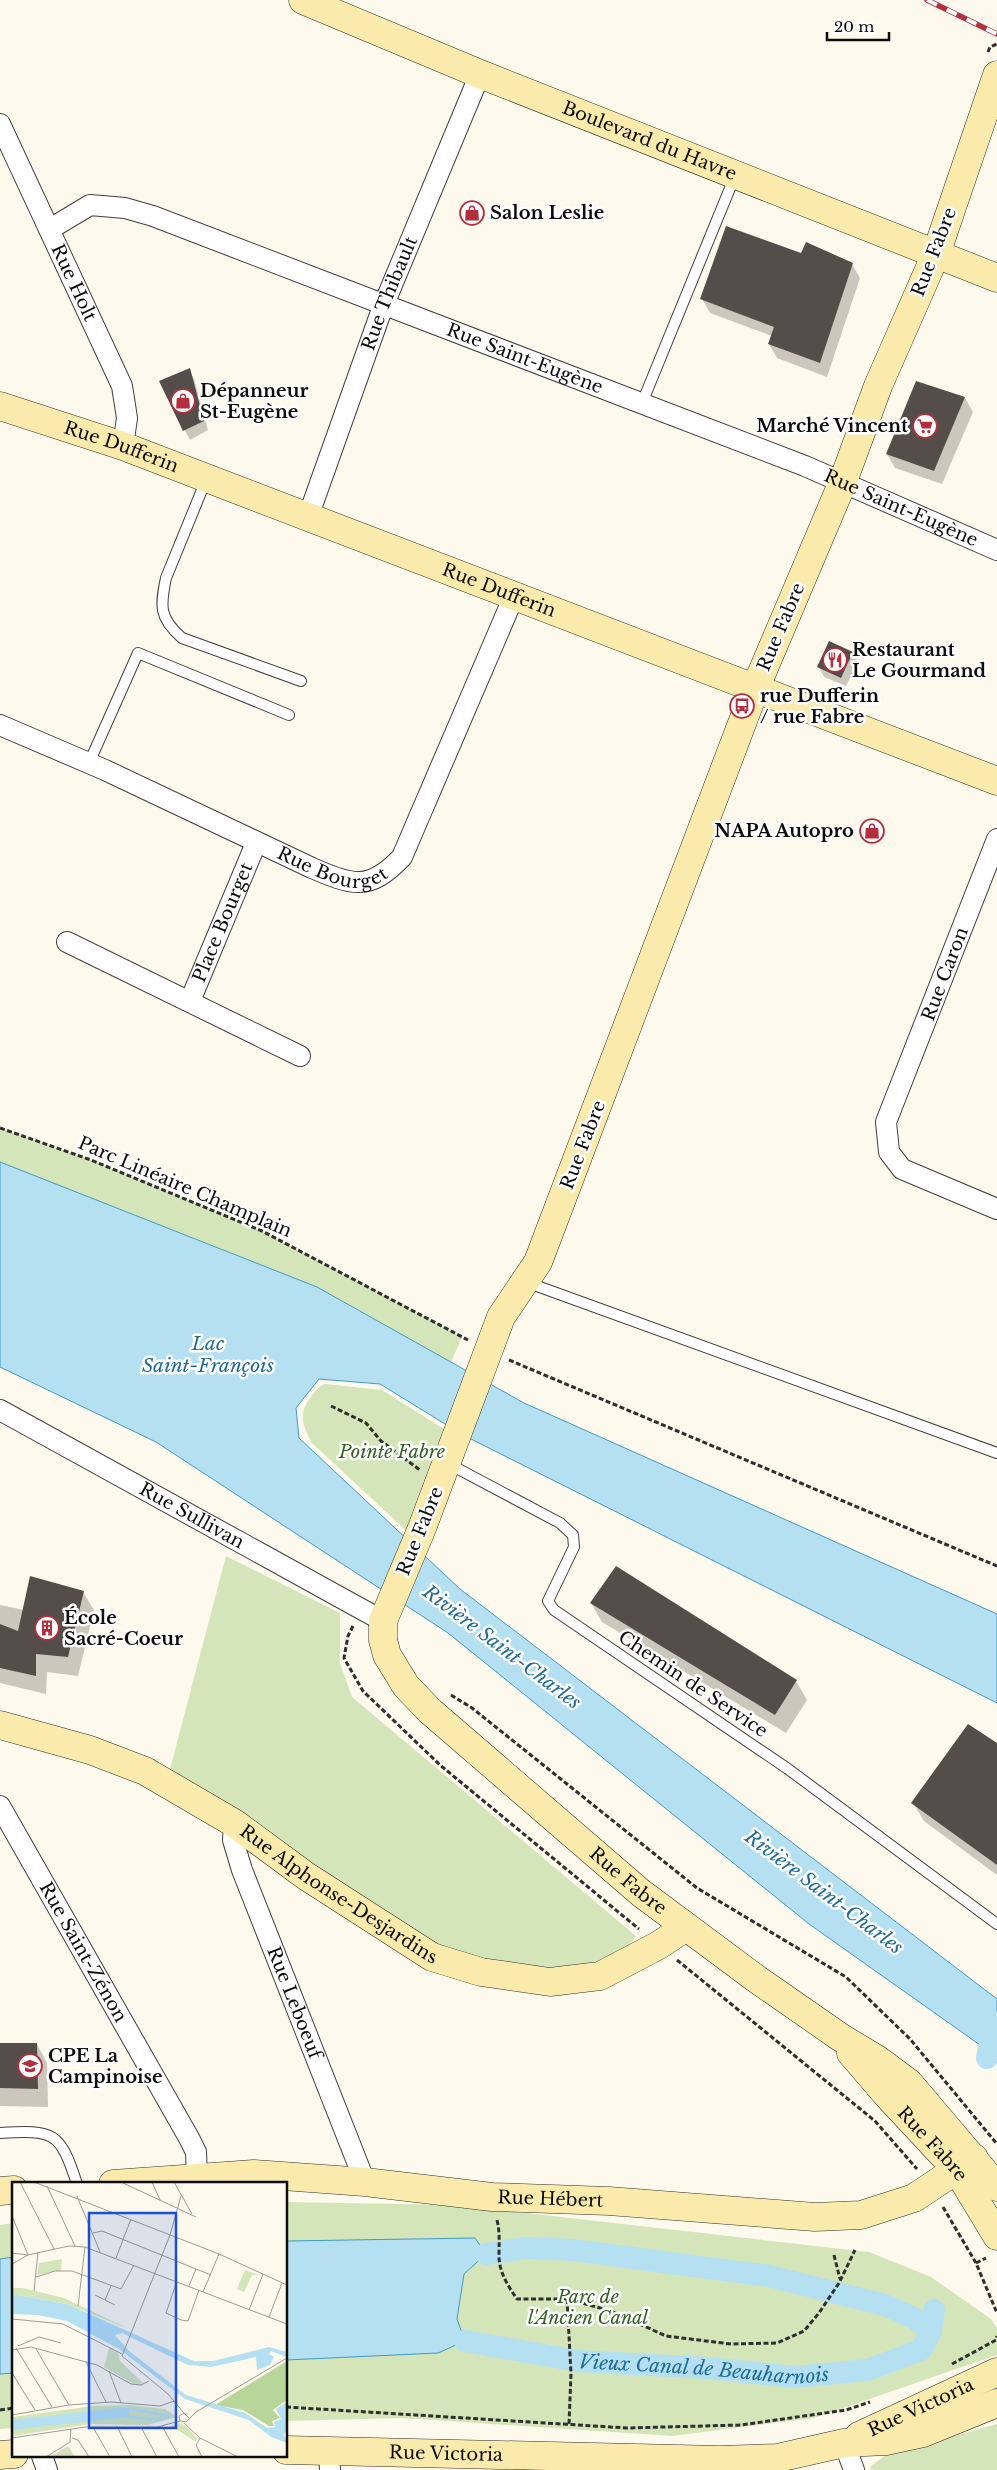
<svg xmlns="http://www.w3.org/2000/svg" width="997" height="2470" font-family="'Libre Baskerville',serif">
<rect width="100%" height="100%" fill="#fef9ed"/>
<g fill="#d4e6b9">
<path d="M0,1128L91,1160L262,1231L462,1337L451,1362L317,1287L0,1162Z"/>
<path d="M325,1384L382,1390L450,1433L411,1535L312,1443C303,1428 298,1414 310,1398C315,1392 317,1387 325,1384Z"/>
<path d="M226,1556L340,1613V1663L352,1697L636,1936L622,1955L578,1973H526L450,1952L371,1907L169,1773Z"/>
<path d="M286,2202L454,2205L869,2252L931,2277L991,2319L997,2328V2355L814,2418L672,2436L402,2418L286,2421Z"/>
<path d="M14,2223V2428L0,2429V2225Z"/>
<path d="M997,2424V2470H870L871,2466L886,2455Z"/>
</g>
<g fill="#b5e0f2" stroke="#419ac4">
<path d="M0,1162L317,1287L524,1403L997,1614V1703L463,1435L380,1384L319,1379L296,1408L299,1438L460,1589L997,1999V2057L809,1924L448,1633L156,1442L0,1367Z"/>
<path d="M475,2238L486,2254L464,2274L457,2319L465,2341L438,2353L286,2360V2241Z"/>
<path d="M14,2257V2373L0,2374V2259Z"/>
</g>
<g fill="#0003">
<path d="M802,255L852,264L860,278L827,377L777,358L769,344L772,336L710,313L702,299Z"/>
<path d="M189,370L194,379L208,430L190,440L160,381Z"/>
<path d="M917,382L965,398L973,412L942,484L895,468L887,454Z"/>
<path d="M852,653L858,662L846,686L824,677L819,667Z"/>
<path d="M83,1592L94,1610L78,1676L47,1672L46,1694L0,1683V1605L24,1610Z"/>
<path d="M591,1603L796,1681L807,1700L786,1733L602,1622Z"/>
<path d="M997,1745V1875L924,1821L913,1803Z"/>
<path d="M0,2044H37L47,2063L48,2107L0,2106Z"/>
</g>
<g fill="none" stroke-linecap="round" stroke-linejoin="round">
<g stroke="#b5e0f2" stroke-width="22">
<path d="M987,2058L994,2022"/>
<path d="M486,2254L526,2248L573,2250L769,2276L885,2305L914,2318L931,2331"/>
<path id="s1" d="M465,2341L578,2361L707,2368L795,2377L867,2370L921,2350L931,2331L934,2310"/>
</g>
</g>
<g fill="#544d4a">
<path d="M726,226L801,253L806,242L853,263L820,363L768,344L774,327L700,299Z"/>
<path d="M190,368L204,421L183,431L159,381Z"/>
<path d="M916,381L965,397L934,471L886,454Z"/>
<path d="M829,641L853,652L841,678L817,667Z"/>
<path d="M616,1566L797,1680L775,1715L590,1603Z"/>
<path d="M30,1576L84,1591L68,1657L36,1654V1676L0,1668V1624L18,1631Z"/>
<path d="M968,1724L997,1743V1865L911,1803Z"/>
<path d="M0,2043H37L38,2089L0,2088Z"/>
</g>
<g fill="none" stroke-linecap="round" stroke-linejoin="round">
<g stroke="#404040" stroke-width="12">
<g id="lane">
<path d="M642,403L735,176"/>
<path d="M206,480L166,578C160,606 159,618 182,638L301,681"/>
<path d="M89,763L138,653L289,715"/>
<path d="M526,1282L997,1453"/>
<path d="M447,1463L560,1523L573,1535L574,1547L548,1601L554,1610L788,1769L997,1924"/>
<path d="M0,2133C54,2130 60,2131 77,2184"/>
</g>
</g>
<g stroke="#404040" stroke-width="22">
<g id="street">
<path id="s2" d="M0,124L122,386L127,418L123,446"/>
<path id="s3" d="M50,229L90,205L125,208L153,216L805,466L997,550"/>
<path id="s4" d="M308,517L382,309L480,74"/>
<path id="s5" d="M0,725L105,770L312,868C352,885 369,892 402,857L514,596"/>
<path d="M997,839L886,1122L889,1152L902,1169L997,1209"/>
<path d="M67,942L300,1056"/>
<path id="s6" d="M190,1001L256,843"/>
<path id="s7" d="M0,1410L383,1621"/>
<path id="s8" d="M0,1806L189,2138L196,2152L197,2178"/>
<path id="s9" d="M234,1823L233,1840L242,1870L365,2182"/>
<path d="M844,2443L854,2470"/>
<path d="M329,2451L330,2470"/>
<path d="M42,2456L47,2470"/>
</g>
</g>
<g stroke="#2f2f2f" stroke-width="29">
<g id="secondary">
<path id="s10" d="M303,0L480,74L997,278"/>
<path id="s11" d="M997,75L936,254L878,386L842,484L755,689L538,1262L501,1317L422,1528L383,1621V1640L387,1655L406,1686L430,1711L641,1893L758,1980L840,2037L878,2060L909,2083L997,2187"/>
<path id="s12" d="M0,406L123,446L997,781"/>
<path id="s13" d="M0,1725L90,1750L145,1771L234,1823L306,1876L432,1957L481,1972L550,1982L600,1976L659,1945L686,1927"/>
<path id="s14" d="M851,2053L888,2096L957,2170L997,2236"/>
<path id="s15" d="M113,2184L254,2174L365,2182L492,2197L609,2201L815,2217L861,2215L914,2198L974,2158"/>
<path d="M0,2191L14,2190"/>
<path id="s16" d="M859,2436L997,2372"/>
<path id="s17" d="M286,2450L720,2460L778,2458L844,2443L886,2441L923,2433L997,2403"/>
<path d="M0,2455L14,2454"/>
</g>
</g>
<g stroke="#2f2f2f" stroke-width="3" stroke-dasharray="5 2.5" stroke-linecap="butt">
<path d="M988,52L990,47L997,44"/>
<path d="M0,1128L91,1160L262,1231L468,1340"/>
<path d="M509,1360L997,1566"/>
<path d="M331,1406L366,1423L381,1441L420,1470"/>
<path d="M353,1626L348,1636L344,1658L363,1691L440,1765L639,1929"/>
<path d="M451,1695L472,1708L697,1888L846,1977L910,2039L997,2144"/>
<path d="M677,1960L875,2121L917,2169"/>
<path d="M943,2207L976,2263L997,2313"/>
<path d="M497,2220C500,2232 499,2243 499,2256C499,2272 508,2286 517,2299H567L611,2311L666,2336L731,2344L777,2343L804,2331L819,2313L839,2283L855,2250"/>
<path d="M834,2255L840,2279"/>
<path d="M976,2263L986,2258"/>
<path d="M567,2299L571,2373L569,2424"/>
<path d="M952,2364L996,2340L997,2336"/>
<path d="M286,2407L627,2428L741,2425L846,2410L870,2402"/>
<path d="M0,2410L14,2408"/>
<path d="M260,2457V2456"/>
</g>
<use href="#lane" stroke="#fff" stroke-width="10"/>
<use href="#street" stroke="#fff" stroke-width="20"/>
<use href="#secondary" stroke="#faebac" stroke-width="28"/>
<g stroke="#b42e3e" stroke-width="5.5">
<path id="rail" d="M927,0L997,34"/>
</g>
<use href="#rail" stroke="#fff" stroke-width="4" stroke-dasharray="11" stroke-linecap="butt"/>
</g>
<defs>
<g id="shop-ring" transform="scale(1.25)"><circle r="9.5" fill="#fff" stroke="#b42e3e" stroke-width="1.5"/><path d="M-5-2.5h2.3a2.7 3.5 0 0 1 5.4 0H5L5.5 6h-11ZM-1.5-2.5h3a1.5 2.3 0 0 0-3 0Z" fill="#b42e3e"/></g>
<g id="supermarket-ring" transform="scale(1.25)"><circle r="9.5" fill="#fff" stroke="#b42e3e" stroke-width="1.5"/><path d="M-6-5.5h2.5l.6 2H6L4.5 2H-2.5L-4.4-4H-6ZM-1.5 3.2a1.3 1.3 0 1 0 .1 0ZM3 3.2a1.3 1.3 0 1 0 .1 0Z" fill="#b42e3e"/></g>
<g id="restaurant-ring" transform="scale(1.25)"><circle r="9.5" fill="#fff" stroke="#b42e3e" stroke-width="1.5"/><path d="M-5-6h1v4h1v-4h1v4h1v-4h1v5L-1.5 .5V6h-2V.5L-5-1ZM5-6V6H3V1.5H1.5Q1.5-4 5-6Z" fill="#b42e3e"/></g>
<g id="bus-ring" transform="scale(1.25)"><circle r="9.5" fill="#fff" stroke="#b42e3e" stroke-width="1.5"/><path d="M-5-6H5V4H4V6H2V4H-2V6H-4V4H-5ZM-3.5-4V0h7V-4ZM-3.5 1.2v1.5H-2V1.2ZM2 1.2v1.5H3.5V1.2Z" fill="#b42e3e"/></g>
<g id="building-ring" transform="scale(1.25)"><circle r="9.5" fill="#fff" stroke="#b42e3e" stroke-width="1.5"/><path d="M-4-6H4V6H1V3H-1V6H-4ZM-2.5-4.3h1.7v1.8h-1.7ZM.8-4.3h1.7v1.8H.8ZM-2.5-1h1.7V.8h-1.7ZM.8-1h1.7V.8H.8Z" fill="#b42e3e"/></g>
<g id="school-ring" transform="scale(1.25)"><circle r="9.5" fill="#fff" stroke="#b42e3e" stroke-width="1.5"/><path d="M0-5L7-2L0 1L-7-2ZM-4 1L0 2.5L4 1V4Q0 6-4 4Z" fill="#b42e3e"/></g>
</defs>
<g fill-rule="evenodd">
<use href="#shop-ring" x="472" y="213"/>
<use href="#shop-ring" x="183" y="401"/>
<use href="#supermarket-ring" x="925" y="426"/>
<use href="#restaurant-ring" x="835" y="660"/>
<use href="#bus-ring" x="742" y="706"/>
<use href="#shop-ring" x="872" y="831"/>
<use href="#building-ring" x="47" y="1628"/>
<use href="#school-ring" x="30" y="2066"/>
</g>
<g text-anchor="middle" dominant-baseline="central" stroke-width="5" stroke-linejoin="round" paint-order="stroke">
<g font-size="18" fill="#0d0d0d" stroke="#fff">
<text stroke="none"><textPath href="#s10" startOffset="374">Boulevard du Havre</textPath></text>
<text transform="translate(934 252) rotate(-69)">Rue Fabre</text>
<text stroke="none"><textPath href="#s2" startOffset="175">Rue Holt</textPath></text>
<text stroke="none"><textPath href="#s4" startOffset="238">Rue Thibault</textPath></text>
<text stroke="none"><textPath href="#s3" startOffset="509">Rue Saint-Eugène</textPath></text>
<text stroke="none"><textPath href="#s12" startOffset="128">Rue Dufferin</textPath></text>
<text stroke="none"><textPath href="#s3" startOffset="914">Rue Saint-Eugène</textPath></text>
<text stroke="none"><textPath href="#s12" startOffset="532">Rue Dufferin</textPath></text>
<text transform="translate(781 627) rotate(-67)">Rue Fabre</text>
<text stroke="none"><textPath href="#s5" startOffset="364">Rue Bourget</textPath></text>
<text stroke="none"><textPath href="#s6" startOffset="85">Place Bourget</textPath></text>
<text transform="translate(945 974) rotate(-69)">Rue Caron</text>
<text transform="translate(583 1145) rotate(-69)">Rue Fabre</text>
<text transform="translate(185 1187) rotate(23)">Parc Linéaire Champlain</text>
<text stroke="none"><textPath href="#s7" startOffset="219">Rue Sullivan</textPath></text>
<text transform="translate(420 1531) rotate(-68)">Rue Fabre</text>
<text transform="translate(693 1684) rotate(34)">Chemin de Service</text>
<text stroke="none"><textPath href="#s11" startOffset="2032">Rue Fabre</textPath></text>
<text stroke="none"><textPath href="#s13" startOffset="382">Rue Alphonse-Desjardins</textPath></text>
<text stroke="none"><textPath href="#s8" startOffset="168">Rue Saint-Zénon</textPath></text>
<text stroke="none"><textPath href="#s9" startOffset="191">Rue Leboeuf</textPath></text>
<text stroke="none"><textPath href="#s14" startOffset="122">Rue Fabre</textPath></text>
<text stroke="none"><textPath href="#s15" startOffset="439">Rue Hébert</textPath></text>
<text stroke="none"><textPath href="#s16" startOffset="68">Rue Victoria</textPath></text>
<text stroke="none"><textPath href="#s17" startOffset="160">Rue Victoria</textPath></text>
</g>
<g font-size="18" font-weight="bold" fill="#0d0d0d" stroke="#fff" text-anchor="start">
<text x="490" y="213">Salon Leslie</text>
<text x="200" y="391">Dépanneur<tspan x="200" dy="21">St-Eugène</tspan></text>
<text x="908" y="426" text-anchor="end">Marché Vincent</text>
<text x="852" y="650">Restaurant<tspan x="852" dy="21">Le Gourmand</tspan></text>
<text x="760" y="696">rue Dufferin<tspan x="760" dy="21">/ rue Fabre</tspan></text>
<text x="854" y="831" text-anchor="end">NAPA Autopro</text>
<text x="64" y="1618">École<tspan x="64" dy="21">Sacré-Coeur</tspan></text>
<text x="48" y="2056">CPE La<tspan x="48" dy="21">Campinoise</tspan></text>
</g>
<g font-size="18" font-style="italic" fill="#336021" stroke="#fff">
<text x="392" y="1452">Pointe Fabre</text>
<text x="588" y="2297">Parc de<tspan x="588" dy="21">l'Ancien Canal</tspan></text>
</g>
<g font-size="19" font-style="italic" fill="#1e6b96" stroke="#fff">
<text x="208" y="1343">Lac<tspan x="208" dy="22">Saint-François</tspan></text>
<text transform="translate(502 1647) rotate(37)">Rivière Saint-Charles</text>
<text transform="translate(824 1892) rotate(37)">Rivière Saint-Charles</text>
<text stroke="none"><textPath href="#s1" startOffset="241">Vieux Canal de Beauharnois</textPath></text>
</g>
</g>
<g transform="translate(12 2182)">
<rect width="275" height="275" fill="#fef9ed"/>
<path d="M50,77L49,88L25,93L27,81ZM233,88L247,93H240L232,110L225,107ZM0,106H11L52,116L117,147L55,122L0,112ZM97,166L106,171L108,179L131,201L123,203L92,185ZM116,223L153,227L165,235L135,243L78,242L0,254V235L81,224ZM166,241L174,244L185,256L184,260L164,247H153Z" fill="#d4e6b9"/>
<path d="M275,179V218L261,228L268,236L260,239L262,244H257L231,228L203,223Z" fill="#b9d69a"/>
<path d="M56,264L63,275H38Z" fill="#d7dec0"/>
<path d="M0,112L55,122L182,179H201L257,165L275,170V175L259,169L257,172L262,175L258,183L245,188L244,175L199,185L176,183L110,151L103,153L117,169L174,213L233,231L255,246L263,245L262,240L269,237L264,227L275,220V247L272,253L275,261L259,255L237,238L173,217L107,167L55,139L26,133L0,132ZM106,226H118L117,235L0,248V238Z" fill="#b5e0f2"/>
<path fill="none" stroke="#b5e0f2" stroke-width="2.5" d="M119,227L158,234M117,235L146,238L158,234"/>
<path fill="none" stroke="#9e9b93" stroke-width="1" d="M8,0L42,67M22,0L207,72L275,103M109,0L184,35M140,0L148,18M162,0L180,32M35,4L63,64M65,14L88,70M169,14L158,53L110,174L156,212L172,231M0,34L16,73L0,82M81,51L90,49L199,93M0,71L16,73L57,64L73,65L275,142M104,76L119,37M24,95L43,89H60L109,107L122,83M165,99L154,131L169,138L176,139L187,108M177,104L184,87M22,109L26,70M191,110L207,72M83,113L103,123M93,118L99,104M66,124L73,65M237,128L251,92M257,135L270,101M0,137L51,142L110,172M6,164L27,155L49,161M4,166L40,225M24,167L57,223M0,168L19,165L85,183L119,202L129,203L137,199M74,180L94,220M97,189L109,221M0,191L23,228M0,233L57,223L99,220L148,224L162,219M177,236L172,231L167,234L168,239L174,240L184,230L275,176M172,241L188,256L226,275M105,244L120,275M150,244L167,275M81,245L98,275M129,245L145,275M0,256L73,245H145L168,239M60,256L66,258L77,275M188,256L184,263L190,275M34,275L58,260L59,247"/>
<path fill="#1d4ed8" fill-opacity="0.15" stroke="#1d4ed8" stroke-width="2.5" d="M77,31H164V246H77Z"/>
<rect width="275" height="275" fill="none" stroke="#0d0d0d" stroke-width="2.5"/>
</g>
<path d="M827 32v8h62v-8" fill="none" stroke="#0d0d0d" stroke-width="2.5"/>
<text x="834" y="32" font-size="15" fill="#0d0d0d" stroke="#ffffff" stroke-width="4" paint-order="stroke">20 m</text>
</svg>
